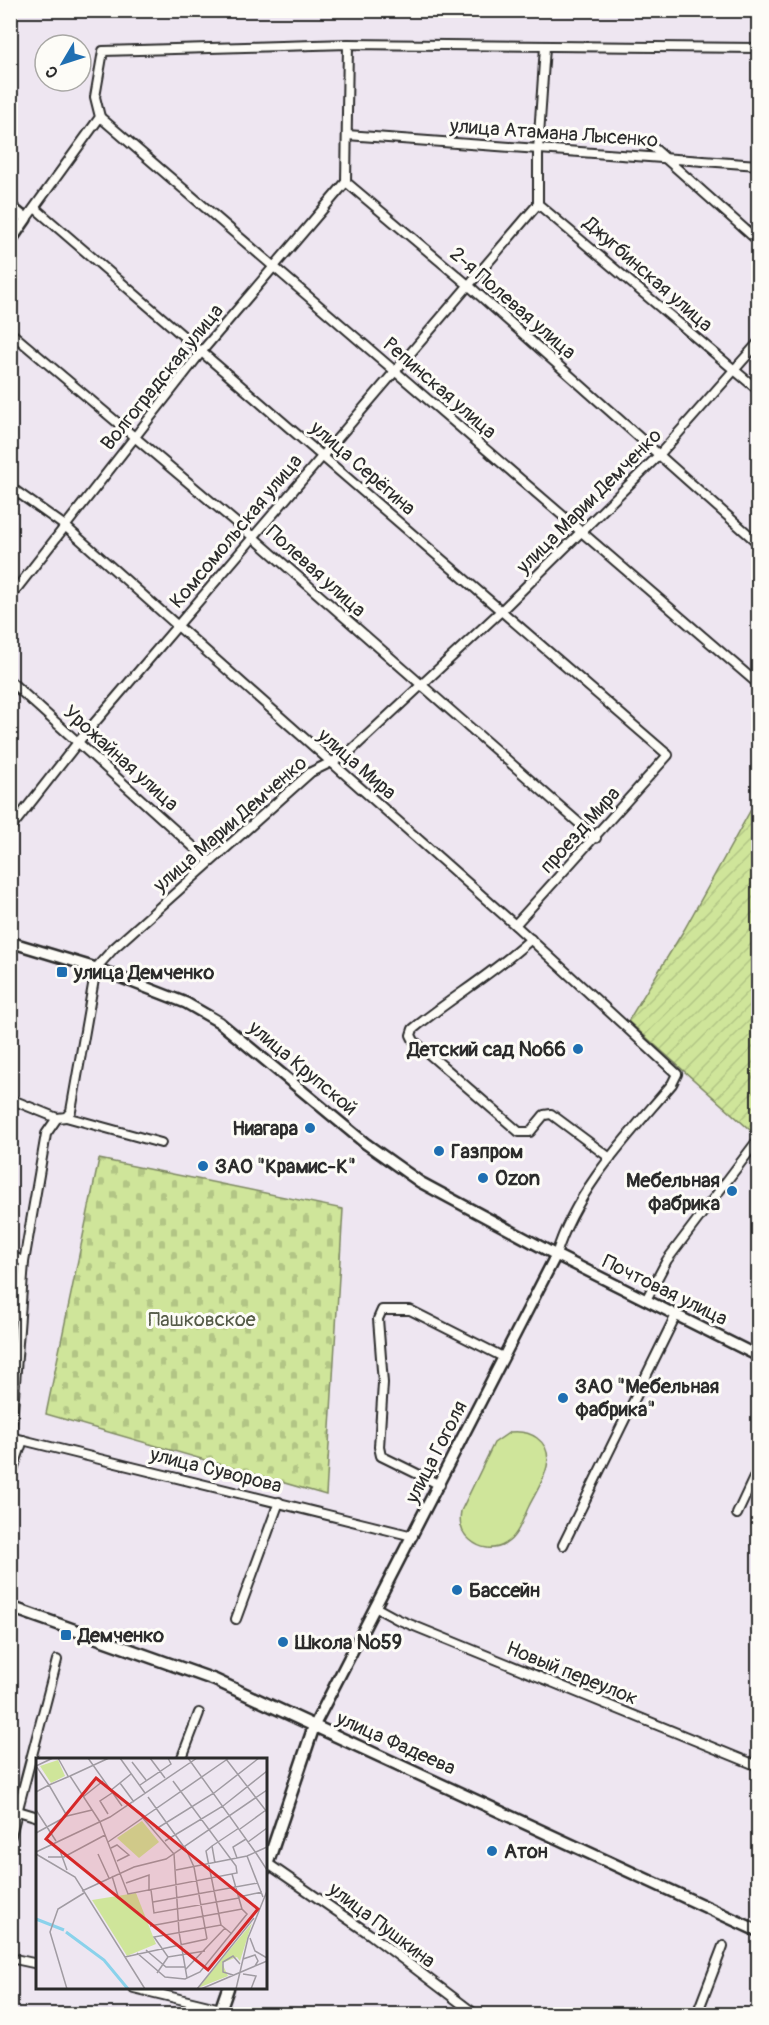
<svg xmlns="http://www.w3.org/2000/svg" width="769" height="2025" font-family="Pangolin,sans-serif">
<defs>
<pattern id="cemetery-stones" width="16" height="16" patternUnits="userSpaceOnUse" patternTransform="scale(1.5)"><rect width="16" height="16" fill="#cfe59a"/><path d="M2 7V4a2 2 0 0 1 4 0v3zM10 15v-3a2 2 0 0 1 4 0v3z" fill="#b2c585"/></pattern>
<pattern id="garden-furrows" width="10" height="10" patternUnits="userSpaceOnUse" patternTransform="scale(1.5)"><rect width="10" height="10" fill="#cfe59a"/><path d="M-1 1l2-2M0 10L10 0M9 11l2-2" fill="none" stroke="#b2c585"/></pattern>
</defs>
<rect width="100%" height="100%" fill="#eee6f1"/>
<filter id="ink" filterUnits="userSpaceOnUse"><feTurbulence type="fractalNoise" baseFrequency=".0167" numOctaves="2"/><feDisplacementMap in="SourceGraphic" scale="12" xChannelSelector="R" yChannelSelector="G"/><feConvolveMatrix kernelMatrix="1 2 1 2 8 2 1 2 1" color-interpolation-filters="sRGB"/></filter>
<g filter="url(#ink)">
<path fill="url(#cemetery-stones)" stroke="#7d8862" stroke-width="1.5" d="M99,1159L343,1209L326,1495L46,1414Z"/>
<path fill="url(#garden-furrows)" stroke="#7d8862" stroke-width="1.5" d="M758,797V1137L628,1021L684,930Z"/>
<path fill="#cfe59a" stroke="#7d8862" stroke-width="1.5" d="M510,1432C520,1431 529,1432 537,1438C561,1456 539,1486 529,1506C523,1518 518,1537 505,1544C494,1551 480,1549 470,1540C461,1533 459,1522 461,1511L494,1443Z"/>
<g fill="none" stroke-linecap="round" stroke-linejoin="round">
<g stroke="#2b2b2b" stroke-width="12">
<g id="minor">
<path d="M348,44L346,182L467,284L758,543"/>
<path d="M100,117L758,684"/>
<path d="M347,135L758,165"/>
<path d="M646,141L758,241"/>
<path d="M538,204L758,390"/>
<path d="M538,204V150L545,47"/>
<path d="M35,208L668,755L515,925"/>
<path d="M26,219L100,117L95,97L103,51L348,44L758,48"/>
<path d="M10,332L253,537L596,838"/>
<path d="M10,487L65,526L515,925L677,1074L672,1084C628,1136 576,1189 556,1255"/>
<path d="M10,597L202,351L346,182"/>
<path d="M10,681L209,861"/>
<path d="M10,829L79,741L538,204"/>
<path d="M531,939C494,973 451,998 413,1029L411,1035L414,1041L519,1132H530L544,1115L551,1114L610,1158"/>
<path d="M10,1099L57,1118"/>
<path d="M66,1117L161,1143"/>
<path d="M10,1255L24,1262"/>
<path d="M646,1300L667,1260L757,1141"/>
<path d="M10,1437L413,1536"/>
<path d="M11,1437L24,1262L46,1134L57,1118L66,1117L71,1111L96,968L114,948L311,772L346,755L501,611L659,455L758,343"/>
<path d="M10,1478L23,1440"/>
<path d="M440,1485L381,1456L379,1447L383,1383L378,1319L382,1310H410L503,1357"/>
<path d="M737,1514L758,1469"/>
<path d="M563,1545L676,1315"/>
<path d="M375,1607L397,1619L758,1766"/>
<path d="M236,1619L279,1502"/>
<path d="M181,1760L199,1713"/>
<path d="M18,1811L38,1817"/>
<path d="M10,1839L57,1660"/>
<path d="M267,1863L371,1935L475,2014"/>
<path d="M758,1869V1868"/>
<path d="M10,1958L38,1964"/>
<path d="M134,1988L221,2009"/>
<path d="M697,2014L723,1946"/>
</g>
</g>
<g stroke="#2b2b2b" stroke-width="14">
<g id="tertiary">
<path d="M10,206L26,219L10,242"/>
<path d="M10,942L96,968L186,1003L219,1022L365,1143L420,1182L556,1255L758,1356"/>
<path d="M314,1726L556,1255"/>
</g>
</g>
<g stroke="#2b2b2b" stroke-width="15">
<g id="secondary">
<path d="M10,1607L215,1680L758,1931"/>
<path d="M266,1868L314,1726"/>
<path d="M219,2014L228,1988"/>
</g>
</g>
<use href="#minor" stroke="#fdfcf7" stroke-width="8"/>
<use href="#tertiary" stroke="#fdfcf7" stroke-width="9"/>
<use href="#secondary" stroke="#fdfcf7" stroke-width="10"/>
</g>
</g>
<g fill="#1f6fb2" stroke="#fdfcf7" stroke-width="2">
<rect x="56" y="966" width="12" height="12" rx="3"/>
<circle cx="578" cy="1049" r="6"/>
<circle cx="310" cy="1128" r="6"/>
<circle cx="439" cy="1151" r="6"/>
<circle cx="203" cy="1166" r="6"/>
<circle cx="483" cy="1178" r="6"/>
<circle cx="732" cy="1191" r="6"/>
<circle cx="563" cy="1398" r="6"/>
<circle cx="457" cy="1590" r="6"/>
<rect x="60" y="1629" width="12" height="12" rx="3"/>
<circle cx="283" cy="1642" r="6"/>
<circle cx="492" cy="1851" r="6"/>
</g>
<g text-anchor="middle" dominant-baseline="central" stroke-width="6" stroke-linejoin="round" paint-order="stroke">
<g font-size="20" fill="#2b2b2b" stroke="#fdfcf7">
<text transform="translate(554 133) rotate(4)">улица Атамана Лысенко</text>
<text transform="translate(648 274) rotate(41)">Джугбинская улица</text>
<text transform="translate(513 303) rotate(41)">2-я Полевая улица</text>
<text transform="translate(162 377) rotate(-51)">Волгоградская улица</text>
<text transform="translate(440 388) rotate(41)">Репинская улица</text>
<text transform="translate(363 468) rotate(41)">улица Серёгина</text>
<text transform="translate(589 501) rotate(-45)">улица Марии Демченко</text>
<text transform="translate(236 531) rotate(-50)">Комсомольская улица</text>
<text transform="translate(316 571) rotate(42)">Полевая улица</text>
<text transform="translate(121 758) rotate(42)">Урожайная улица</text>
<text transform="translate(357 764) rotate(41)">улица Мира</text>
<text transform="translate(230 824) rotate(-41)">улица Марии Демченко</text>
<text transform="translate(580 830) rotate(-48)">проезд Мира</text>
<text transform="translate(303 1068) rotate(40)">улица Крупской</text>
<text transform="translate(665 1290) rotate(26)">Почтовая улица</text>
<text transform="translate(436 1452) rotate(-63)">улица Гоголя</text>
<text transform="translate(216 1470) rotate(14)">улица Суворова</text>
<text transform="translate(572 1673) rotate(22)">Новый переулок</text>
<text transform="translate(396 1743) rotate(24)">улица Фадеева</text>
<text transform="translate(382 1925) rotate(37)">улица Пушкина</text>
</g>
<g font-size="20" font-weight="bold" fill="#2b2b2b" stroke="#fdfcf7" text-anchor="start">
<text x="74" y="972">улица Демченко</text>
<text x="566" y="1049" text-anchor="end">Детский сад №66</text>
<text x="298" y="1128" text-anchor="end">Ниагара</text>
<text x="451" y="1151">Газпром</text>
<text x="215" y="1166">ЗАО "Крамис-К"</text>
<text x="495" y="1178">Ozon</text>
<text x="720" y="1180" text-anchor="end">Мебельная<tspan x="720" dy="23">фабрика</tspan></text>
<text x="575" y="1386">ЗАО "Мебельная<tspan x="575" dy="23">фабрика"</tspan></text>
<text x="469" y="1590">Бассейн</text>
<text x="78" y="1635">Демченко</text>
<text x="295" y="1642">Школа №59</text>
<text x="504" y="1851">Атон</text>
</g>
<g font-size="20" fill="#545a47" stroke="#fdfcf7">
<text x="202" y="1319">Пашковское</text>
</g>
</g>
<g transform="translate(36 1758)">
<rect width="231" height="231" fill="#eee6f1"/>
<path d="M22,2L29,18L15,25L4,8Z" fill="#cfe59a"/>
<path d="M216,165L204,203L201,199L186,205L192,218L162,230Z" fill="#cfe59a"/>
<path d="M106,63L123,84L103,100L81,80Z" fill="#cfe59a"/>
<path d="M100,135L120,186L91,198L56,142Z" fill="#cfe59a"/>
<path fill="none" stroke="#8ad2eb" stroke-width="3" d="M0,161L28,172M30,174L68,202L92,231"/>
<path fill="none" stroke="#a09ba2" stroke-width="1.5" d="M22,0L32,18M52,0L86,48M84,0L109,35M114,0L129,20M152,0L220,95M190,1L231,54M96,4L110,22M0,8L17,0M0,8L13,27L34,18L64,64M0,8L17,0M34,18L73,0M84,25L98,44M104,27L135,6L132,0M74,33L95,16M0,34L13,27L31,58M47,39L67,23M112,39L148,89M0,52L20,83M72,56L64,43L76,35M106,59L138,96L143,174L151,220M64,64L92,136L201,115L200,108L137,23M120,71L178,35L223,0M204,71L230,52M0,75L31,58L56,52M129,83L187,48L231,13M72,84L193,0M212,84L231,70M176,88L170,93L185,167M149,89L158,109L171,181M23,90L31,112M75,90L81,87L93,97L81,103M0,94L74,59L161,0M220,95L231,112M0,96L39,119L109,231M62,96L73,120M211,98L227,139M12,99H28L69,77M201,100L197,89L210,81M179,105L176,88L203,70M140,112L211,98L231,89M76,118L82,138M90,125L113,117V133M115,132L118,155L203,140M46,133L98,109L130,101L231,32M203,139L226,134M117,144L222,125M114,168L206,151M214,180L219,193L231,200M110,192L130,209H149M169,193L132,199L118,179L185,167L196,176M101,195L129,219L149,221L164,214L211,156L206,151L196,116M89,199L171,181M207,201L219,197L222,203L219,208M150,211L189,170M121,215L132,199M207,216L220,218L215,231M197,217L187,214V204L197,198L204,206M31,231L14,174L22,151L48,135M161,231L218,160M165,231L231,203M200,231L212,180L231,133"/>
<path fill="#d62828" fill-opacity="0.15" stroke="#d62828" stroke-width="3" d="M60,20L222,151L172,212L10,81Z"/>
<rect width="231" height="231" fill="none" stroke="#2b2b2b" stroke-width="3"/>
</g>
<rect width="769" height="2025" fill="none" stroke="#fdfcf7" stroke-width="36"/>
<rect x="18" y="18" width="733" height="1989" fill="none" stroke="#2b2b2b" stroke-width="2" filter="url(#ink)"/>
<g transform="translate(63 63) rotate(231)"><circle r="28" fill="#fdfcf7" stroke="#a9a8a5" stroke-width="1.5"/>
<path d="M0-4.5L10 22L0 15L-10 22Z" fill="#1f6fb2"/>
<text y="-9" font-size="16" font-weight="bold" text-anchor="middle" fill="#2b2b2b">С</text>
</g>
</svg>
